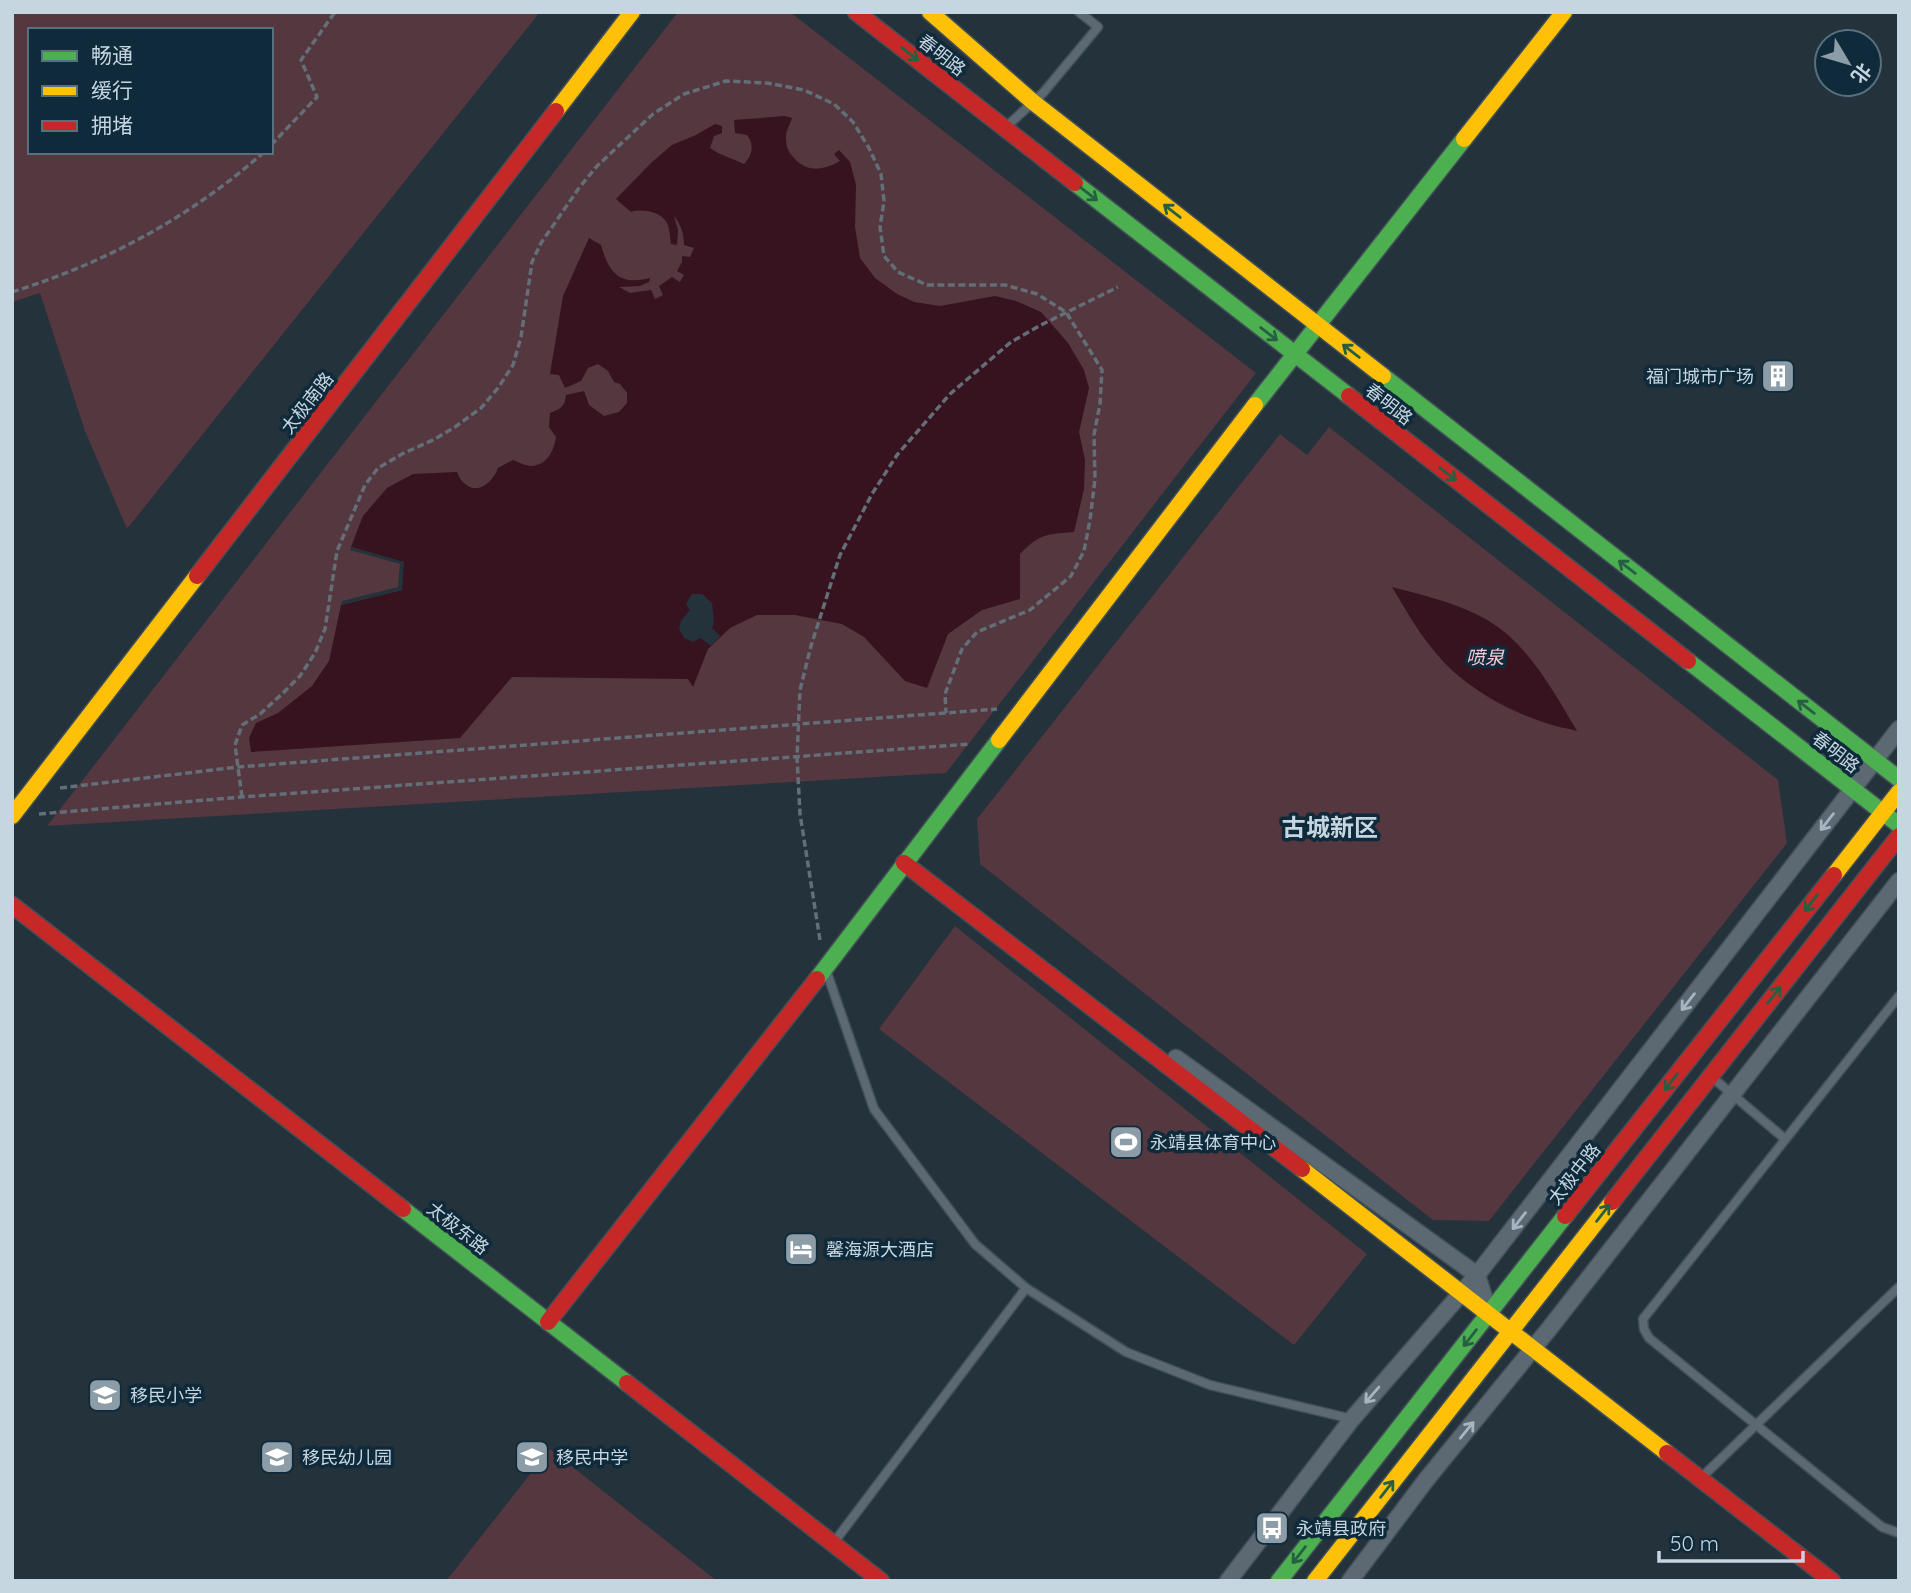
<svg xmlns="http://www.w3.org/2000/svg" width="1911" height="1593" font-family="Quicksand,'Noto Sans SC',sans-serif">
<rect width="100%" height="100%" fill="#24323c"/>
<g fill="#54373f" fill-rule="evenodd">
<path d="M12,12H540L127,529L85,431L40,293L12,302ZM30,30H271V152H30Z"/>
<path d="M678,12H790L1256,373L946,773L47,826Z"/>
<path d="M1329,427L1778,780L1787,843L1489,1221L1433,1220L980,864L977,819L1280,434L1307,455Z"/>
<path d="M955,926L1367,1254L1294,1345L879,1029Z"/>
<path d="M550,1449L717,1581H446Z"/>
</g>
<g fill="#37121f">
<path d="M785,116L792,118C790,125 785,132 786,139C786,148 789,153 795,159C808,173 824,170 840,161L834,154L839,150L850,162L856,185L855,227L860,258L875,278L897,294L914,302L940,306L995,296L1016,301L1041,312L1068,343L1084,370L1089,388L1079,432L1085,460L1084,489L1074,532C1047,534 1039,534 1020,554V599L982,610L948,634L927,688L905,681L864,637L842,624L795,615H757L730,628L708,649L693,687L688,679L512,677L460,738L251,752L249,738L256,723L278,713L312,686L329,661L341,605L402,590L403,562L351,547L363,516L387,488L413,474L457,472C459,476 460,480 463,482C477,497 493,482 498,468L513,460C518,462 526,466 531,466C548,465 554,450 556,437L549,427L550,413C561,409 565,406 566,395L584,391L589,405L604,416L619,412L627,403V393L620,384L614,382L608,371L598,364L588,368L581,381L565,388L559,375L550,374L563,296L589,238L601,245C609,273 619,286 650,278L649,282L640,286L619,287L630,293L651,290L655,299L663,295L659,286L672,277L680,282L684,275L677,271L682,262V256L690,257L694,248L684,245C684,233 681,225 674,216L678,230L677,245L671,244C670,238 670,231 668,225C663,212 643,208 631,212L616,199L651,163L672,145L696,135L715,124L722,126V133L714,136L710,148L718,153L744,164C752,156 755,145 747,135L735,133L734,120Z"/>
<path d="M1392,587C1430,597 1476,607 1507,634C1537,661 1557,697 1577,731C1567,728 1556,727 1546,723C1508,711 1467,688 1441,659C1421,637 1407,612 1392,587Z"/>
</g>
<g fill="#24323c">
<path d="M351,547L404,562L402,590L341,605L342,601L398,587L400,564L350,550Z"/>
<path d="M692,594H702L712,603L714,622L712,628L720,636L711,646L700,638L693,642L684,638L679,629L681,621L690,610L686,604Z"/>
</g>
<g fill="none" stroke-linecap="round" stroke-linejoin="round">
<g stroke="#434f57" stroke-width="11">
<g id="lane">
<path d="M1007,126L1043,93L1098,27L1079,12"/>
<path d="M826,970L874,1109L975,1244L1026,1288L1126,1352L1210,1385L1352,1419"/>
<path d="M1899,996L1643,1319L1644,1329L1649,1338L1882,1527L1899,1533"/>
<path d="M1713,1078L1785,1139"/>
<path d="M1702,1477L1899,1287"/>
<path d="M835,1541L1026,1288"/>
</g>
</g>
<g stroke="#434f57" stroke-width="19">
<g id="street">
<path d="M1176,1058L1477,1275L1489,1313"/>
<path d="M1228,1581L1352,1419L1477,1275L1899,729"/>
<path d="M1350,1581L1426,1480L1549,1329L1899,881"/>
</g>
</g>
<g stroke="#434f57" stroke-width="19">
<g id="fast">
<path d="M1075,183L1349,396"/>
<path d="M1383,376L1899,779"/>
<path d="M1255,405L1464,139"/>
<path d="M1688,661L1899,825"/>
<path d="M817,979L999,740"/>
<path d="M403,1209L627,1383"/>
<path d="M1279,1581L1565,1216"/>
</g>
</g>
<g stroke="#434f57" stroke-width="19">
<g id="slow">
<path d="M930,12L1033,102L1383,376"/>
<path d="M556,111L632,12"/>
<path d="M1464,139L1564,12"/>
<path d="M999,740L1255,405"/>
<path d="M12,816L197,576"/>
<path d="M1834,875L1899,792"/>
<path d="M1302,1169L1667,1453"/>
<path d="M1315,1581L1612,1202"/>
</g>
</g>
<g stroke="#434f57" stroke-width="19">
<g id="jam">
<path d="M856,12L1075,183"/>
<path d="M1349,396L1688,661"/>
<path d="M197,576L556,111"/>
<path d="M904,863L1302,1169"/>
<path d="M12,905L403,1209"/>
<path d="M1612,1202L1899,836"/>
<path d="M1565,1216L1834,875"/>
<path d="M548,1322L817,979"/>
<path d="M627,1383L881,1581"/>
<path d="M1667,1453L1832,1581"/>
</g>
</g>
<g stroke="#636e76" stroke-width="3.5" stroke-dasharray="7 3.5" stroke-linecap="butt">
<path d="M271,145L317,97L301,60L335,12"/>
<path d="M12,292C105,263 191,217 264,152"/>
<path d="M60,788L238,767L997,709"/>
<path d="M242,797L235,745L242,725L260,714L282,694L300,676L315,653L325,629L337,551L365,485L378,468L402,454L435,439L455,427L481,408L498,388L513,365L521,337L532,262L541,243L579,188L597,166L653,114L684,94L726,81L767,83L804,90L834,104L853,122L869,148L881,174L884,201L880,227L884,256L898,272L927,285H1005L1037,294L1066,312L1102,370L1100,404L1094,435L1095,479L1090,520L1084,551L1071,576L1030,610L977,632L962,649L945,694L946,713"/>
<path d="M39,814L242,797L970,744"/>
<path d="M820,940L800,814L797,757L800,690L811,646L840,555L872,494L897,455L950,394L1011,342L1041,325L1118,287"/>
</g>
<use href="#lane" stroke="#5c6972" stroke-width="8"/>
<use href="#street" stroke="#5c6972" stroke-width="16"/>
<use href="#fast" stroke="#4caf50" stroke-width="16"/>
<use href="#slow" stroke="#ffc107" stroke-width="16"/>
<use href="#jam" stroke="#c62828" stroke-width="16"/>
</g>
<defs><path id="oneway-shaft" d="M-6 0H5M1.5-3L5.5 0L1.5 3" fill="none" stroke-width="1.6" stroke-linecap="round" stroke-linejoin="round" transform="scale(1.75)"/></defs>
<g stroke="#275f43">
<use href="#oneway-shaft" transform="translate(910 54) rotate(38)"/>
<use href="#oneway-shaft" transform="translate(1089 194) rotate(38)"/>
<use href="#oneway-shaft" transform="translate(1172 211) rotate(-142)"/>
<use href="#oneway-shaft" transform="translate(1269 334) rotate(38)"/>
<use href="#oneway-shaft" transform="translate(1351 351) rotate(-142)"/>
<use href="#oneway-shaft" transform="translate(1448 474) rotate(38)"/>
<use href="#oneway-shaft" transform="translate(1627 567) rotate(-142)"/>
<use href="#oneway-shaft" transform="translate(1806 707) rotate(-142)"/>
<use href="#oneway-shaft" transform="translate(1811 903) rotate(128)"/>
<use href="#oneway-shaft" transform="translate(1774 995) rotate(-52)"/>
<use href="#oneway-shaft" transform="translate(1671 1082) rotate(128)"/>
<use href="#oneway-shaft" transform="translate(1603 1213) rotate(-52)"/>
<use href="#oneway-shaft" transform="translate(1470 1338) rotate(128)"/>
<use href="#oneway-shaft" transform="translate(1387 1489) rotate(-52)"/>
<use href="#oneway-shaft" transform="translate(1299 1555) rotate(128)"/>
</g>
<g stroke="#a6b5c0">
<use href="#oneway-shaft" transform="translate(1827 822) rotate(128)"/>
<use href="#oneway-shaft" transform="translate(1688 1002) rotate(128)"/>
<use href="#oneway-shaft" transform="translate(1519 1221) rotate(128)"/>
<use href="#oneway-shaft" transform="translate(1372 1395) rotate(131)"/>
<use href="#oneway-shaft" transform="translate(1467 1430) rotate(-51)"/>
</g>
<defs>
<g id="building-square" transform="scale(1.75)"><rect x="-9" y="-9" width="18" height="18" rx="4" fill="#8d9da7" stroke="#0f2a3b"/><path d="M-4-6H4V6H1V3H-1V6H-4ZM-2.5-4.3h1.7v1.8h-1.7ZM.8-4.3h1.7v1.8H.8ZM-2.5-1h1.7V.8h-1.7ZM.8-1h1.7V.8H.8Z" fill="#fff"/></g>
<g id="stadium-square" transform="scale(1.75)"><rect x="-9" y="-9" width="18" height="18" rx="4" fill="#8d9da7" stroke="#0f2a3b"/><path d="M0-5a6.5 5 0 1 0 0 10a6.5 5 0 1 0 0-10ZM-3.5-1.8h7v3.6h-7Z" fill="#fff"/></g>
<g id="hotel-square" transform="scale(1.75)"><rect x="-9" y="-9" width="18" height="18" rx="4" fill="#8d9da7" stroke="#0f2a3b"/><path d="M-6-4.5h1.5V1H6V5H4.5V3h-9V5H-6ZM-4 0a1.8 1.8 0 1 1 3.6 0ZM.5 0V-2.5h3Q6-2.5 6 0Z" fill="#fff"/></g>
<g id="school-square" transform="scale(1.75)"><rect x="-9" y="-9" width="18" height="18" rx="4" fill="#8d9da7" stroke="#0f2a3b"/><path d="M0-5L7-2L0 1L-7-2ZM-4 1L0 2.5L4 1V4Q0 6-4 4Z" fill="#fff"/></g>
<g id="bus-square" transform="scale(1.75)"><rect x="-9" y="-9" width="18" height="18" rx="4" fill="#8d9da7" stroke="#0f2a3b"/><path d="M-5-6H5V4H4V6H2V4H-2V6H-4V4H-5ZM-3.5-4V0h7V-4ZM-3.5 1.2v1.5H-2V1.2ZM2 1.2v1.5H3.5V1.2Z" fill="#fff"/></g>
</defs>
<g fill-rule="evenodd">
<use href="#building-square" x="1778" y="376"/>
<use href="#stadium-square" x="1126" y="1142"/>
<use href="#hotel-square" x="801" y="1249"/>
<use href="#school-square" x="105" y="1395"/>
<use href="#school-square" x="277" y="1457"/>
<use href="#school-square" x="532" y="1457"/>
<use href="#bus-square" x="1272" y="1528"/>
</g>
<g text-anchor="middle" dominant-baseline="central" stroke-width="7" stroke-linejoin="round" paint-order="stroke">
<g font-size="18" fill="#c6d6e1" stroke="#0f2a3b">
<text transform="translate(942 55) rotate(38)">春明路</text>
<text transform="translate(307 403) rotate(-52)">太极南路</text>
<text transform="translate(1389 404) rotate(38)">春明路</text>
<text transform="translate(1836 752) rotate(38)">春明路</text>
<text transform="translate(1574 1174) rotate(-52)">太极中路</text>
<text transform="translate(458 1228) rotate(38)">太极东路</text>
</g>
<g font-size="18" fill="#c6d6e1" stroke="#0f2a3b" text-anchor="start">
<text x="1754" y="376" text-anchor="end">福门城市广场</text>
<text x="1150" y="1142">永靖县体育中心</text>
<text x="826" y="1249">馨海源大酒店</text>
<text x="130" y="1395">移民小学</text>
<text x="302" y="1457">移民幼儿园</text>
<text x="556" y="1457">移民中学</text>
<text x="1296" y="1528">永靖县政府</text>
</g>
<g font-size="19" font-style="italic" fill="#fac8d2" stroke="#0f2a3b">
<text x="1485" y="657">喷泉</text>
</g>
<g font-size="24" font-weight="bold" fill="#c6d6e1" stroke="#0f2a3b">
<text x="1330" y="827">古城新区</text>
</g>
</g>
<rect width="1911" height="1593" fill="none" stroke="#c6d6e1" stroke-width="28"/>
<rect x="28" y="28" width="245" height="126" fill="#0f2a3b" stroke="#586f7d" stroke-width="2"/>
<rect x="42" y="51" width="35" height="10" fill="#4caf50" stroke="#586f7d" stroke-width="2"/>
<text x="91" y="63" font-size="21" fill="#c6d6e1">畅通</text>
<rect x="42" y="86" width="35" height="10" fill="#ffc107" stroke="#586f7d" stroke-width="2"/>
<text x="91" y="98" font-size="21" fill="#c6d6e1">缓行</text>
<rect x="42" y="121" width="35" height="10" fill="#c62828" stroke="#586f7d" stroke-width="2"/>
<text x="91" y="133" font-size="21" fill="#c6d6e1">拥堵</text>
<g transform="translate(1848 63) rotate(128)"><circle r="33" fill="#0f2a3b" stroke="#586f7d" stroke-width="2"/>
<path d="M0-5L12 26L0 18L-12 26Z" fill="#8d9da7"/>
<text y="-10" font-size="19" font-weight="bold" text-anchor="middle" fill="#c6d6e1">北</text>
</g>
<path d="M1659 1551v10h144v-10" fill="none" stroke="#c6d6e1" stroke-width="3.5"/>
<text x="1670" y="1551" font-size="21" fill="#c6d6e1" stroke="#0f2a3b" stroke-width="5" paint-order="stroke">50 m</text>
</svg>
